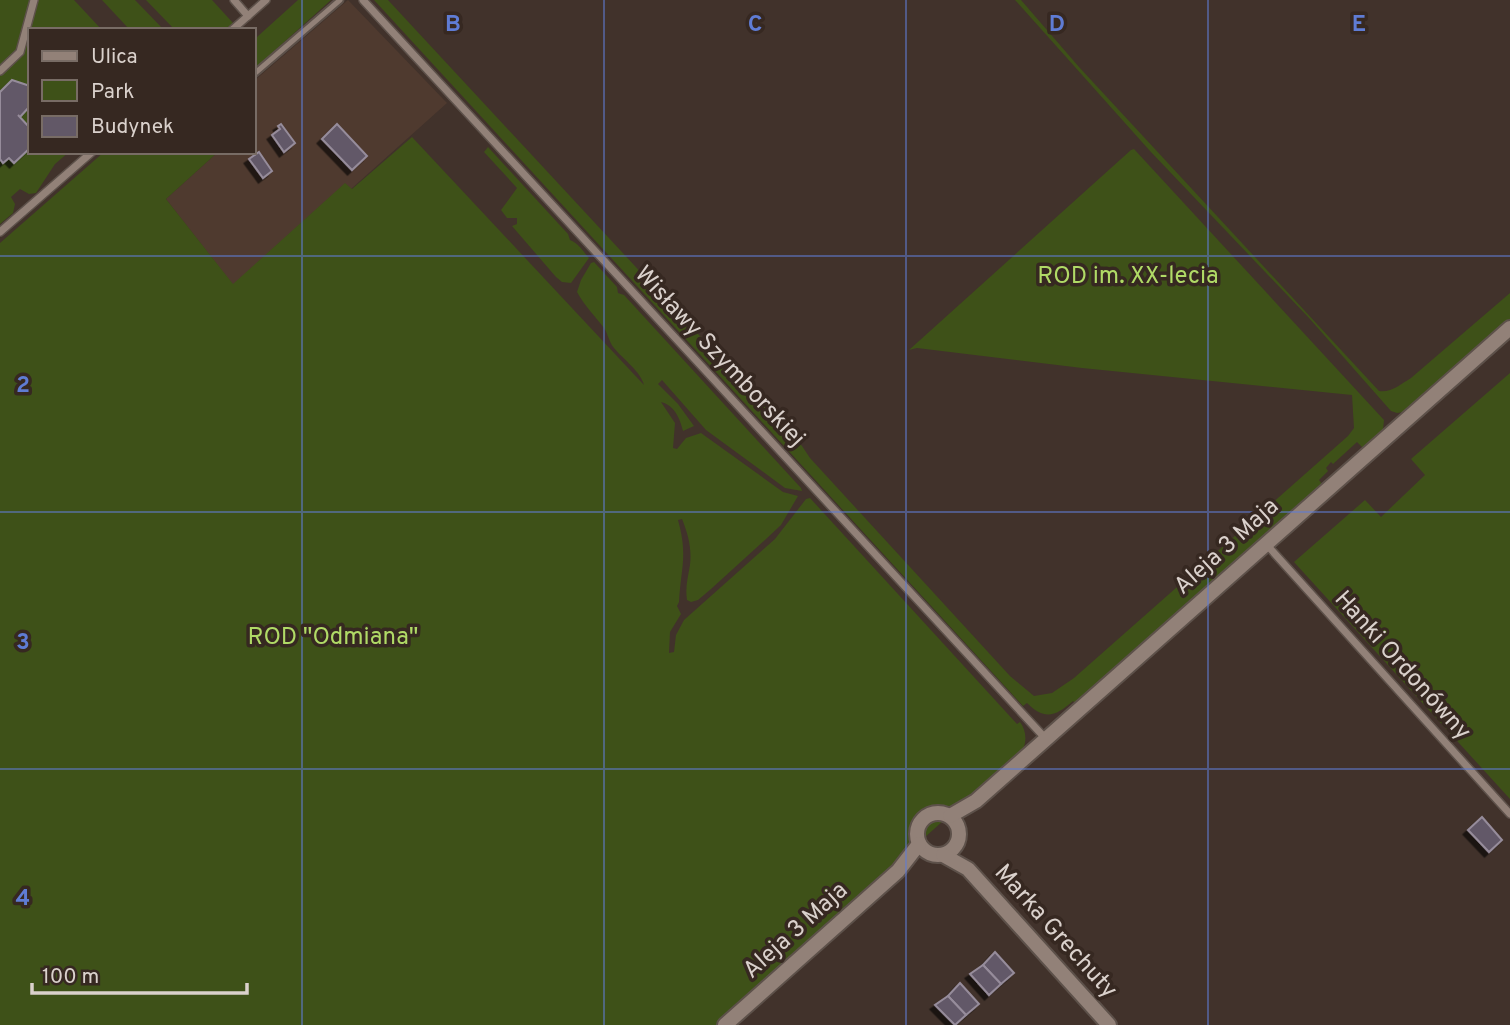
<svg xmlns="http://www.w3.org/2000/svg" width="1510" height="1025" font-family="Overpass,sans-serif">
<defs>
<filter id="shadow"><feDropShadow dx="-4.5" dy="4.5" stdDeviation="0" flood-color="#0009"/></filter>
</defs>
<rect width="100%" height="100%" fill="#41322b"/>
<path fill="#4f3a2f" d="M348,0L447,103L351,189L345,184L233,285L166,199L218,152H254V81Z"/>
<g fill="#3e5118">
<path d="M0,0H74L102,30H30V152H69L55,164L36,193L29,194L20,189L11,197L15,204L13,213L0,224Z"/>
<path d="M102,0H135L164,30H130Z"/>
<path d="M146,0H212L233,23L225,30H175Z"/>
<path d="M298,0H331L254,69V36L257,37Z"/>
<path d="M374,0H388L802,446L810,458L1010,676L1034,696L1052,693L1074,678L1348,436L1354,428L1352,395L1082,368L917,348L909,350L1131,150L1134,149L1384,420L1383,430L1363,448L1357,442L1333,464L1331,462L1326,468L1328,471L1319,480L1322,484L1075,703L1073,701C1056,716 1045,721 1027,703L1023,706Z"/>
<path d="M1015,0H1021L1079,67L1379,391C1391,393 1401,384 1411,378L1510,293V319L1403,412L1397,413L1391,411L1309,318L1150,151Z"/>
<path d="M412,137L644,385C641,372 623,359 614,348C609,342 608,334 604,328C595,316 584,305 577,292L581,280L591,263L594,262L617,287L618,293L624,295L801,488L802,491L785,488L706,430L662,380L658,384L678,404L694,426L683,431C680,418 674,405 661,402L675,423L673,448L677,449L686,438L701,433L783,492L798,496L781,525L766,539L711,589L698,600L691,602L687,600C685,587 688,577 690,565C692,548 688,534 682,519L678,520C688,556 681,567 679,602L677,606L681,614L670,632L669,653L674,652L676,635L684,620L775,539L806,499L810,498L1017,724L1020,722C1026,730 1027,740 1023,749L716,1025H0V243L104,152H218L166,199L233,284L345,183L352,189Z"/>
<path d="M488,147L568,234L570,240C580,244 583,252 589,258L571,283L562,282L556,277L512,226L517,224V218H507L501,210L517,188L484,152Z"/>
<path d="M1510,373V799L1294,562L1365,500L1381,517L1425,475L1411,459Z"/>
</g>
<g fill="#625867" stroke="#968c9b" stroke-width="2" filter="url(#shadow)">
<path d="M12,80L30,86V106L20,117L18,115L30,128V148L14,163L9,158L3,163L0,159V92Z"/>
<path d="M281,124L295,143L284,152L272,135L280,129L278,126Z"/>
<path d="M337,124L367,156L352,170L322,139Z"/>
<path d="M259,152L272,171L263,178L249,159Z"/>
<path d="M1482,817L1502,840L1489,852L1468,830Z"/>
<path d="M995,952L1014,973L1001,984L983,965Z"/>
<path d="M983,965L1001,984L989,995L970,974Z"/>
<path d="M960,983L979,1004L966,1015L948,996Z"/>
<path d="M948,996L966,1015L955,1025L935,1005Z"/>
</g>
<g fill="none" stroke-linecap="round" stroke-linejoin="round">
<g stroke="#5d514a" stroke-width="9">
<path id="lane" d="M254,74L340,0"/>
</g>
<g stroke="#5d514a" stroke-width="10">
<g id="street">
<path d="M234,0L248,16"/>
<path d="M363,0L1046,739"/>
<path d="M232,30L266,0"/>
<path d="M0,71L20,52L34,0"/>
<path d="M0,232L92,152"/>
<path d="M1266,544L1510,814"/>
</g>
</g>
<g stroke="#5d514a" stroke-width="18">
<g id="secondary">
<circle cx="938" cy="834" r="21"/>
<path d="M950,816L976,801L1510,328"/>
<path d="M943,855L968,869L1109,1025"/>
<path d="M725,1025L898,871L919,844"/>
</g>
</g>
<use href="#lane" stroke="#928178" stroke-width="5"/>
<use href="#street" stroke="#928178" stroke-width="7"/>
<use href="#secondary" stroke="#928178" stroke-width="14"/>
</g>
<path fill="none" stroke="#5f7cd4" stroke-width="2" stroke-opacity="0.55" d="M302,0V1025M604,0V1025M906,0V1025M1208,0V1025M0,256H1510M0,512H1510M0,769H1510"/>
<g text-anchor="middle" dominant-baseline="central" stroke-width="7" stroke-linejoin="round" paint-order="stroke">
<g font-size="24" fill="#b0da66" stroke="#362821">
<text x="1128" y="277">ROD im. XX-lecia</text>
<text x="333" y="638">ROD "Odmiana"</text>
</g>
<g font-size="24" fill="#dad1cc" stroke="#362821">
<text transform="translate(719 357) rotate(47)">Wisławy Szymborskiej</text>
<text transform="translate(1227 547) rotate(-42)">Aleja 3 Maja</text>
<text transform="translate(1402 666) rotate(48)">Hanki Ordonówny</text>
<text transform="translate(796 931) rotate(-42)">Aleja 3 Maja</text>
<text transform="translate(1055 932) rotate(48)">Marka Grechuty</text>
</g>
</g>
<g font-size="23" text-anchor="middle" font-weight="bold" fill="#5f7cd4" stroke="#362821" stroke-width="7" stroke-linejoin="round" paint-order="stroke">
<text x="453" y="31">B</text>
<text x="755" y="31">C</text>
<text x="1057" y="31">D</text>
<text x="1359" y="31">E</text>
<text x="23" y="392">2</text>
<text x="23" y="649">3</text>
<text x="23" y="905">4</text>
</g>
<rect x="28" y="28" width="228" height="126" fill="#362821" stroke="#786c65" stroke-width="2"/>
<rect x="42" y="51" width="35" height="10" fill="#928178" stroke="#786c65" stroke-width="2"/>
<text x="91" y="63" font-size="21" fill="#dad1cc">Ulica</text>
<rect x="42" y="80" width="35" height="21" fill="#3e5118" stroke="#786c65" stroke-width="2"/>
<text x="91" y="98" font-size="21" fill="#dad1cc">Park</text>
<rect x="42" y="116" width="35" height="21" fill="#625867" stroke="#786c65" stroke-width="2"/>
<text x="91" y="133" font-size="21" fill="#dad1cc">Budynek</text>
<path d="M32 983v10h215v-10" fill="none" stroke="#dad1cc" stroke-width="3.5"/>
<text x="42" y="983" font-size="21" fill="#dad1cc" stroke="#362821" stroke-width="5" paint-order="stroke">100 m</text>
</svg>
